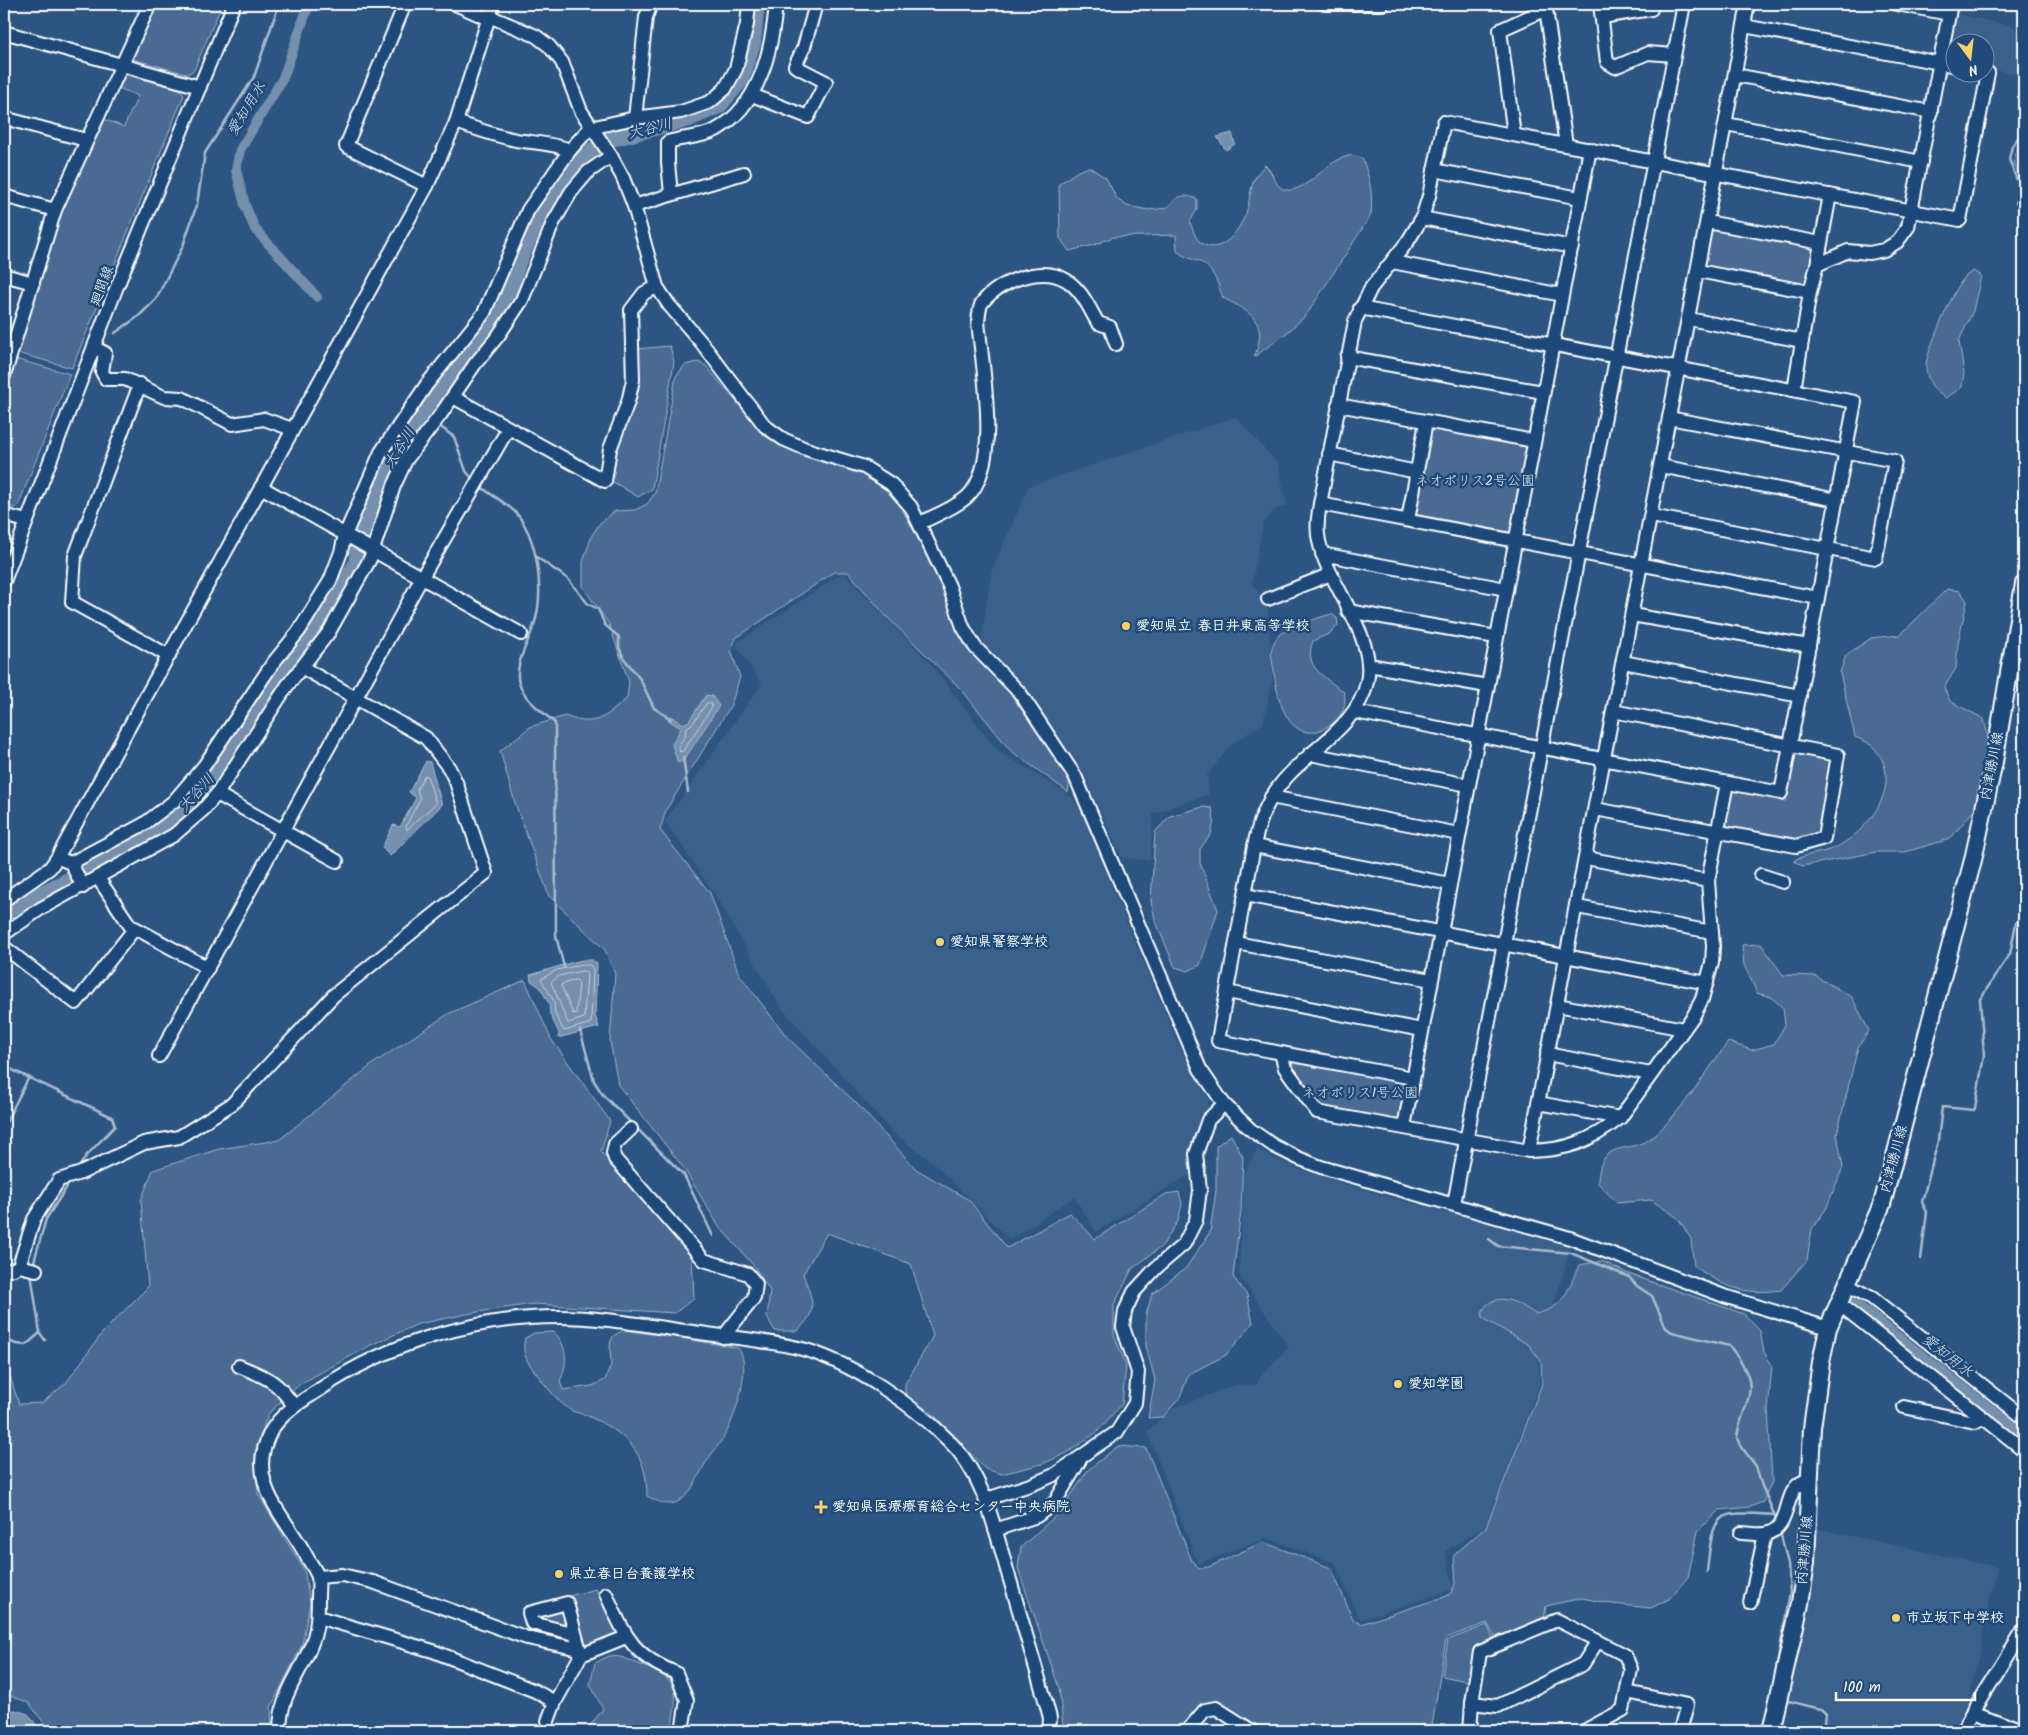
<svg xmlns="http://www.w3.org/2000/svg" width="2028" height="1735" font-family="Kalam,'Klee One',sans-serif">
<rect width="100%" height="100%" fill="#2c5582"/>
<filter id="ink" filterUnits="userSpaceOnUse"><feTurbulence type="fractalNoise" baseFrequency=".02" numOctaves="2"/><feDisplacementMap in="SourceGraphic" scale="10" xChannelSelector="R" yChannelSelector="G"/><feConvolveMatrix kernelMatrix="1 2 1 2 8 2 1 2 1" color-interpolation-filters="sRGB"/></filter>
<g filter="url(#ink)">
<g fill="#3b618b">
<path d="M1956,14L2012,26L2021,35L2024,45V76L1986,68V42H1956L1955,62L1947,58Z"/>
<path d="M1236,417L1278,464L1287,505L1274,510L1263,524L1252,583L1268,610L1273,678L1263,723L1232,744L1207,775L1209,794L1153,814L1150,860L1122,858L1083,773L1027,691L981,641L992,570L1029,486Z"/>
<path d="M843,573L931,664L996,749L1072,797L1100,840L1108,878L1180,1048L1208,1099V1108L1193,1139L1192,1173L1096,1232L1074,1197L1010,1240L934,1163L893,1133L780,1006L715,895L665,821L762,684L735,644Z"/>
<path d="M1257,1150L1301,1170L1384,1196L1471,1218L1571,1248L1551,1313L1537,1347L1540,1383L1485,1526L1446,1551L1453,1589L1360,1620L1335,1563L1266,1538L1198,1564L1147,1431L1174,1408L1235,1385H1256L1261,1375L1289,1347L1239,1275L1244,1173Z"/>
<path d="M1814,1528L1997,1567L1965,1717L1955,1731H1826L1828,1714L1823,1708L1787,1699L1808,1605Z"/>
</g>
<g fill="#486b92" stroke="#a4b5c8">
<path d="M155,4H222L194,70L187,74L129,58Z"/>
<path d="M122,74L180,89L184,95L72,368L17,353L59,210L101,118L124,127L138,96L116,87Z"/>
<path d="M2024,138V178L2019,175C2011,160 2013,151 2024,138Z"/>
<path d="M1351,155L1362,158C1370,178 1373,194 1371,215L1307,314L1288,332L1254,357C1269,323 1252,312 1223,298C1219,287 1214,269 1202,263C1191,258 1187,259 1177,251L1176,235L1113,237L1094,245L1069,251L1060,238L1059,184L1078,171L1089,167L1106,178L1117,199L1127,206L1149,210L1167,208C1177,196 1182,193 1197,199V209L1190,222C1194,233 1196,242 1207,246C1224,251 1238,231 1244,218C1250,206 1249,192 1254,180C1257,174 1260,170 1265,165C1273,172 1276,187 1283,189C1300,196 1323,168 1336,161C1340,158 1346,157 1351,155Z"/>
<path d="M1713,227L1812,246L1816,249L1805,287L1706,268L1703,264L1709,230Z"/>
<path d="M1973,271L1981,276L1973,311L1959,341L1964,373L1962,387L1946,398C1934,392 1927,381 1926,367C1925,354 1954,289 1964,278C1966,275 1971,273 1973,271Z"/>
<path d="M670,346L674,362L652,489L638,497L610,480L636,349Z"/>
<path d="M15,359L70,374L18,506L15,508L4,505V390Z"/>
<path d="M698,362L706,366L765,436L788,448L859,472L894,495L940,578L966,648L1006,688L1070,777L1068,792L1010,750L961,689L886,616L848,572H834L736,638L731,650L740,677L731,705L666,810L660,830L710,893L739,974L787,1037L857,1104L916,1169L969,1200L1007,1248L1070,1213L1095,1239L1166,1194L1179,1192L1182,1204L1178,1221L1162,1246L1132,1269L1114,1305V1334L1126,1366L1122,1404L1097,1432L1067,1453L1042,1464L1002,1474L985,1469L932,1413L910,1399L905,1391V1384L933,1336L911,1264L827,1233L803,1274C812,1300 820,1310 797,1331H775L767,1317L770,1291L754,1266L718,1225L683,1167L618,1085L610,1041L615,974L605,950L549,896L515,803L500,751L530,727L565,716C594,728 605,718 627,698L629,682L609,624L583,587V562L592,535L600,523L615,511L635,510L647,504L655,493L676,376L685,365Z"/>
<path d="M1432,427L1526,445L1528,449L1513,531L1509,533L1415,515L1428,429Z"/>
<path d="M1947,589L1960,591L1967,601L1958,643L1956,668L1944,688L1950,701L1984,719L1989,742L1978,805L1950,839L1905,852H1877L1802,866L1794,861L1798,858C1809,854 1821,853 1832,849C1868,834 1908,781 1872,746C1868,742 1860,739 1855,737L1840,673L1846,655L1871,638L1900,635Z"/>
<path d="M1332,614L1337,618L1338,625L1331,633L1313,641C1302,668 1327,678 1344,692C1347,704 1343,715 1333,723C1292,753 1277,703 1274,671C1273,664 1270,654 1272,648C1272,645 1277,637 1279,635C1283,630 1325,615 1332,614Z"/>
<path d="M1795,753L1834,760L1820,833L1797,842L1727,830L1724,826L1730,793L1734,791L1786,801Z"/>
<path d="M1203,807L1212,808L1214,821L1211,834L1200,849V863L1218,910L1200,965L1188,971L1175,967L1155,920L1151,901L1155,832L1170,816Z"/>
<path d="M1761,944L1783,975L1815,976L1852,997L1869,1031L1858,1047L1837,1134L1843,1167L1826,1209L1812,1229L1807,1260L1781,1290C1744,1295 1725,1288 1694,1266L1691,1239L1678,1218L1651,1200L1617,1203L1598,1183C1600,1134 1631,1158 1656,1134C1684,1108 1706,1073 1728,1042L1752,1050L1774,1044L1785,1025L1783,1008L1771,997L1757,993L1744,965L1742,945Z"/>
<path d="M525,980L551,1039L610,1121L601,1152L692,1258L694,1298L675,1313L534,1304L477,1312L418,1324L369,1346L300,1384L268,1414L255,1452L258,1494L304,1570L310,1603L302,1645L271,1707L272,1731H50L29,1703L4,1693V1358L19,1404L42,1403L66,1383L103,1332L148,1287L141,1200L153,1170L219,1149L279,1140L374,1063L448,1014Z"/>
<path d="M1293,1060L1404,1081L1407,1085L1401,1119L1397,1122L1321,1107L1290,1067Z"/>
<path d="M1231,1135L1243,1157L1241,1210L1233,1277L1247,1295L1253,1323L1226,1355L1189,1374L1179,1399L1163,1417L1148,1418L1155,1380L1146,1346V1315L1152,1294L1186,1268L1210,1232L1216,1190V1146Z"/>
<path d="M1602,1261L1629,1274L1744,1314L1760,1331L1764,1352L1772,1365L1768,1409L1772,1482L1763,1502L1750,1507L1719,1510L1698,1531L1688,1577L1669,1599L1651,1608L1612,1604L1582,1598L1546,1606L1544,1620L1496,1639L1487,1623L1446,1638L1432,1726L1426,1731H1269L1213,1701L1198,1708L1175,1731H1074L1063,1725L1059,1688L1018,1568L1021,1547L1060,1512L1088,1470L1118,1446L1146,1448L1192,1561L1199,1568L1209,1567L1263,1542L1331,1568L1353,1619L1361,1624L1447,1596C1460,1587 1454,1569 1454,1555L1486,1527L1542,1384L1541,1361L1529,1345L1483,1318L1482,1312C1494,1289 1518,1302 1535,1314C1565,1308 1567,1291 1579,1265Z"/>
<path d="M624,1330L681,1338L738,1348C753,1365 735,1417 725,1435C719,1445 711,1454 705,1464C697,1477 693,1493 679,1501C668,1508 657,1501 647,1496C647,1452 627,1434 588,1416C582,1413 575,1413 570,1410C555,1399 547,1387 536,1373C527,1362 521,1353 525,1338L534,1333L554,1332C568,1346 568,1364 560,1381L563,1390L592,1386L605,1380L611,1365L610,1344L613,1336Z"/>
<path d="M596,1589L616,1632L615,1635L597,1644L584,1645L569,1596Z"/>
<path d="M562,1608L569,1628L540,1620L539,1617Z"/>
<path d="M1487,1625L1495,1643L1476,1651L1471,1682L1442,1676L1448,1640Z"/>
<path d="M609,1656C624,1656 627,1660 641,1665C683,1682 677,1690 671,1731H560L564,1727H589L603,1709L590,1684L595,1663Z"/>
</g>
<g fill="#748fad" stroke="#acbcce">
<path d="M1232,133L1235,144L1226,150L1217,137Z"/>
<path d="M706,695L712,696L719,706L684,760L678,763L672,745L681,728L668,720L670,716L683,724L689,721Z"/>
<path d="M426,761L430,762L442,805L390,856L382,848L393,825L400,827L416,798L409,792Z"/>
<path d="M582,960H592L597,964L595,1015L599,1027L558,1038L559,1033L550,1014L549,1004L540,987L531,981L530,975C548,970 564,964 582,960Z"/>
<path d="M15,1710L28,1714L41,1731H4V1713Z"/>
</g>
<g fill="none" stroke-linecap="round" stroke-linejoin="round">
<g stroke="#c7d2de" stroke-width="1">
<path d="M707,703H711L712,707L683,751L680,752L678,746L685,736L686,728L693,723Z"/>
<path d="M427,776L436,803L407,830L406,826L420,799L417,789L424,776Z"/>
<path d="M583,965H590L593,969L591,1023L564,1031L555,1014L554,1001L541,979L557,970Z"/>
<path d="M583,971L587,973L584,1018L568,1023L551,982L559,976Z"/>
<path d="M576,980L579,983L576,1013L573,1014L561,985Z"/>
</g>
<g stroke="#acbcce" stroke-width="2.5">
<path d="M2016,203L2021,191L2009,159L2012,146L2024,130"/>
<path d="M115,333L139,316L156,299L183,246L197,204L205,153L254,77L279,4"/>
<path d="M438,425L454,437L466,471L474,481"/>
<path d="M480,486C492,496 507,503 517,514C539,541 545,596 533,628C527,644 514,666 519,683C525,701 542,711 555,723L556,936L564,967"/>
<path d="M535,556L568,579L588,604L598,609L605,625L619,637V647L623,657L640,679L654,708L671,719"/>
<path d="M683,757L688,792"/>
<path d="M580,1030L594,1081L603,1095L684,1175L713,1236"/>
<path d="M4,1066L112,1117L115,1126L86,1156L78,1169"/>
<path d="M4,1126L29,1077"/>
<path d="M1489,1239L1498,1246L1571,1253L1629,1277L1637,1286L1652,1296L1666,1328L1672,1332L1729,1346C1735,1352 1739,1358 1743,1366C1760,1393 1740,1409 1737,1438L1740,1445L1756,1466L1762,1486L1777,1521"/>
<path d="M1921,1259L1927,1212L1922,1202L1938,1141L1942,1107L1974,1110L1975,1108L1984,1055L1980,999L2010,954L2016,923L2024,914"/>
<path d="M33,1265L46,1219L70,1182"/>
<path d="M31,1273L40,1333L45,1340"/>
<path d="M4,1339L16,1344L26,1345L40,1333"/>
<path d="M1707,1572C1713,1510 1716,1511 1775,1515"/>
<path d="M1776,1671L1790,1593L1788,1564L1780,1531"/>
<path d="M1784,1700L1821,1709L1826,1714L1824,1731"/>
</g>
<g stroke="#748fad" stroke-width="10">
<path d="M309,4L283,78L240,150L236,170L245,205L255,229L317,297"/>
<path d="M1851,1300L2024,1435"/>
</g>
<path stroke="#748fad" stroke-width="16" d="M4,915L14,907L130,850L165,827L186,810L205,789L270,689L314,633L356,564L361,534L388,463L421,413L505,307L518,263L534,227L568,173L591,151L612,139L689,119L719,106L741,80L753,43L757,4"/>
<g stroke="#fff" stroke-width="16">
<g id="minor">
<path d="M405,4L346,146L427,186"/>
<path d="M455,4L489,19"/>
<path d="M1325,4H1382"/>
<path d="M1600,4L1607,62L1615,67L1648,53L1674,55"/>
<path d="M1897,4L1949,14"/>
<path d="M489,16L536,36L549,46L562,62L581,111L611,156L623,178L634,206L657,287L669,305L701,342L765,426L783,439L806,449L864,467L891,484L911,507L949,586L963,627L975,647L1020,693L1075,776L1200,1069L1224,1104L1251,1130L1274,1146L1298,1158L1321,1167L1570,1238L1724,1296L1828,1328"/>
<path d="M1602,17L1651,9L1652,4"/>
<path d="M1744,26L1956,66"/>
<path d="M4,32L200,87"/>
<path d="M1735,75L1931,112"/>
<path d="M752,95L808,117L826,82L795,66L804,47L816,4"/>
<path d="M4,118L86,140"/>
<path d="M635,118L646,17L651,4"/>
<path d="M456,122C476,129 496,136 516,140C535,143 552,143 570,150"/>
<path d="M1726,124L1921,162"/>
<path d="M1514,135L1500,30L1546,9L1566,145"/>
<path d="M1434,170L1580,198"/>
<path d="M671,194L668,163V142C684,137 701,138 716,130C760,105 772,50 776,4"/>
<path d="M4,196L55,210"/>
<path d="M634,206L744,173"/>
<path d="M1422,218L1572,247"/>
<path d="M1707,222L1821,243"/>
<path d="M1392,262L1562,295"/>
<path d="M1817,265L1830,195"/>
<path d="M1698,271L1810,292"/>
<path d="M4,275L33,283"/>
<path d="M1689,319L1802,341"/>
<path d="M95,348L105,353L102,372L106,379H125L164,397L182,398L232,424L264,419L292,429"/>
<path d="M1347,357L1543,392"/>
<path d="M4,376L55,210L150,4"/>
<path d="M140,384L75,556L72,602L169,656"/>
<path d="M1794,390L1810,292L1817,265L1848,251L1869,253L1884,250L1897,242L1908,227L1951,4"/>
<path d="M453,397L605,481L610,449L628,402L633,380L631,310L644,293L657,287"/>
<path d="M1338,405L1534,441"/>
<path d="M1329,454L1417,472"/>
<path d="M1660,466L1837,500"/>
<path d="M261,487L521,634"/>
<path d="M1320,504L1818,598"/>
<path d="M4,515L26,521"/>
<path d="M1651,516L1876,558L1895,461L1669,418"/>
<path d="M1408,520L1426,422"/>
<path d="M920,523C936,515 953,509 967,497C1002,464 982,367 978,321C979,316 979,307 982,303C998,281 1042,265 1066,280C1082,290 1089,308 1098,323L1110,327L1116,344"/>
<path d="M1322,554L1506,589"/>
<path d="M4,581L116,289L234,4"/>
<path d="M1268,599L1331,574"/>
<path d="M1348,611L1496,637"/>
<path d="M1632,615L1809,646"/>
<path d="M1623,662L1800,696"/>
<path d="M1369,665L1487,686"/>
<path d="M1355,712L1781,793L1855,402L1360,308"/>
<path d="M1310,754L1468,785"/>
<path d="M217,794L337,861"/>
<path d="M1271,797L1459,834"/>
<path d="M1595,809L1796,846L1824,838L1838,755L1613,711"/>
<path d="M1254,846L1450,884"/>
<path d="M1586,858L1708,881"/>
<path d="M63,860L71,863L83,887"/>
<path d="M71,863L144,824L174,801L204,766L273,663L299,631L330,581L341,552L345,535L381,452L427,384L484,313L528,210L570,150L590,128L635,118L681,112L710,102L725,89L736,69L747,24L749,4"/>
<path d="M1761,875L1783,882"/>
<path d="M98,878L133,930"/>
<path d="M1245,895L1707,983"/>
<path d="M4,900L50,868L57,858L427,186L456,122L493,4"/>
<path d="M1577,907L1712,932"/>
<path d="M4,934L40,909L174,835L203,810L217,794L287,686L329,632L370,559L394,486L406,460L441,414L475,364L498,336L522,300L553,223L571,192L588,172L611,156"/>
<path d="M1236,943L1431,980"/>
<path d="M4,947L76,1003L135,928L208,968"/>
<path d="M1227,992L1422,1030"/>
<path d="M1557,1005L1684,1029"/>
<path d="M1281,1053L1285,1068L1317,1112L1529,1151C1568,1150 1589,1142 1620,1118L1694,1015L1702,999L1712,963L1713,946L1708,881L1727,783"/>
<path d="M1547,1054L1651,1074"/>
<path d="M159,1056L421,579L508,429"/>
<path d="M1413,1078L1218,1041C1227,988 1237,936 1247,884C1253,855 1255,826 1270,800C1293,756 1357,732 1367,682C1377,636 1328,586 1319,541C1316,529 1318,516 1320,504L1355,321L1371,288L1408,241L1422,218L1429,196L1444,122L1960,220L1988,73L1986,72"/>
<path d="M1538,1103L1620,1118"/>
<path d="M1404,1127L1590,149"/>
<path d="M631,1129L615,1144L613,1153L615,1159L704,1260L748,1274L756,1284L754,1298L723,1337"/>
<path d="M1529,1151L1748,4"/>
<path d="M1454,1204L1684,4"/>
<path d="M19,1266L34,1219L59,1180L81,1173L144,1143L179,1137L232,1104L334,995L486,873L456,782L449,768L426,738L303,668"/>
<path d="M4,1271L14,1269L19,1266L36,1270"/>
<path d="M1847,1285L1872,1298L2024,1418"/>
<path d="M1839,1304L2024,1450"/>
<path d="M239,1366C268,1378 276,1380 294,1406"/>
<path d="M1904,1407L1975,1422L1983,1418"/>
<path d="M987,1499L1033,1484L1054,1475L1117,1432L1135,1403L1138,1372L1123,1327L1125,1311L1134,1292L1156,1268L1184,1244L1196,1220L1200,1190L1196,1154L1208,1120L1224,1104"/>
<path d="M995,1530L1037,1516L1055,1502L1080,1460"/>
<path d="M1741,1533C1748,1533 1758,1535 1765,1534C1791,1529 1783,1497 1799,1484C1802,1482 1807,1480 1810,1478"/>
<path d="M318,1577L342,1575L373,1582L527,1638L579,1649"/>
<path d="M606,1594C625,1635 631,1655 676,1673L687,1700L682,1731"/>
<path d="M1750,1603L1765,1534"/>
<path d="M318,1617L433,1651L535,1691L555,1702"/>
<path d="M575,1634L532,1623L529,1613L567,1603L581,1655"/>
<path d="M1627,1692L1687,1705L1680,1731"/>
<path d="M1472,1703L1498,1706L1583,1664L1597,1642"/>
<path d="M1973,1712L2022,1731"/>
<path d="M548,1721L555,1702L581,1655L626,1637"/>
<path d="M280,1731C280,1690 303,1673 314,1637C318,1624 318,1611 318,1597C318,1591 319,1583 318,1577C316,1571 311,1564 308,1559C287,1517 243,1483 271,1431C283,1411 304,1400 322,1388C390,1342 477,1317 559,1317C603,1317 648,1326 693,1332C730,1338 770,1340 806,1350C855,1365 912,1404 948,1440C986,1476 995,1532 1010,1580C1022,1621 1034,1662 1046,1703L1050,1718L1049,1731"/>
<path d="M1187,1731L1205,1710L1216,1708L1252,1731"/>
<path d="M1470,1731L1472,1703L1480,1652L1557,1620L1625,1655L1631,1669L1623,1710L1584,1731"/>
<path d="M1961,1731L2024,1630"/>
</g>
</g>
<g stroke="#fff" stroke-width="20">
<path id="major" d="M1771,1731L1800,1604L1806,1562L1812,1428L1821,1362L1828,1328L1882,1204L1894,1160L1973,860L1994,762L2024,584"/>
</g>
<use href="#minor" stroke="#1f4a7a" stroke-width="12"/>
<use href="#major" stroke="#1f4a7a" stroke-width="16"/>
</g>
</g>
<g fill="#ffd166" stroke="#1f4a7a" stroke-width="2">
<circle cx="1126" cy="626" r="5"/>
<circle cx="940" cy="942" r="5"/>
<circle cx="1398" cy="1384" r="5"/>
<path d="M818.5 1499.5h5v5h5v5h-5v5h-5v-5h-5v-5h5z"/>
<circle cx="559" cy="1574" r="5"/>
<circle cx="1896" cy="1618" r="5"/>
</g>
<g text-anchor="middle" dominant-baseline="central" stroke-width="5" stroke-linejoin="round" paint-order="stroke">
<g font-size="14" fill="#fff" stroke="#1f4a7a">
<text transform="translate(102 286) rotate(-69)">廻間線</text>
<text transform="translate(1992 766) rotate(-79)">内津勝川線</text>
<text transform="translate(1894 1159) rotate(-75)">内津勝川線</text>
<text transform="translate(1805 1550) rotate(-85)">内津勝川線</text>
</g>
<g font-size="14" fill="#dae1e9" stroke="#1f4a7a">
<text x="1475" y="481">ネオポリス2号公園</text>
<text x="1360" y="1093">ネオポリス1号公園</text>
</g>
<g font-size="14" font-weight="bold" fill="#fff" stroke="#1f4a7a" text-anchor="start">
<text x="1136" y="626">愛知県立 春日井東高等学校</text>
<text x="950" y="942">愛知県警察学校</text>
<text x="1408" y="1384">愛知学園</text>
<text x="832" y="1507">愛知県医療療育総合センター中央病院</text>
<text x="569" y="1574">県立春日台養護学校</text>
<text x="1906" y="1618">市立坂下中学校</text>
</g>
<g font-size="15" font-style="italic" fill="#d5dde6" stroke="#1f4a7a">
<text transform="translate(247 109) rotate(-59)">愛知用水</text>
<text transform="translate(650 129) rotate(-14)">大谷川</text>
<text transform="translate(400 448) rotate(-58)">大谷川</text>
<text transform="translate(197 793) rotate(-48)">大谷川</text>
<text transform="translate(1947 1356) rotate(38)">愛知用水</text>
</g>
</g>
<rect width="2028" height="1735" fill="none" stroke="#1f4a7a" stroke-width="20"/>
<rect x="10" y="10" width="2008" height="1715" fill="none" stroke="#fff" stroke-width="2" filter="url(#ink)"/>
<g transform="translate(1970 58) rotate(165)"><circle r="24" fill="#1f4a7a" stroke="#7992af"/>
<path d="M0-4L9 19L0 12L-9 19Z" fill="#ffd166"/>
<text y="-8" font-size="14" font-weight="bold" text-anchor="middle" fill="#ffffff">N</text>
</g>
<path d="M1836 1692v8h139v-8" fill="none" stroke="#ffffff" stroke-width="2.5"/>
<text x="1843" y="1692" font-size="15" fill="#ffffff" stroke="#1f4a7a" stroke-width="4" paint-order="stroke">100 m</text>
</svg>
